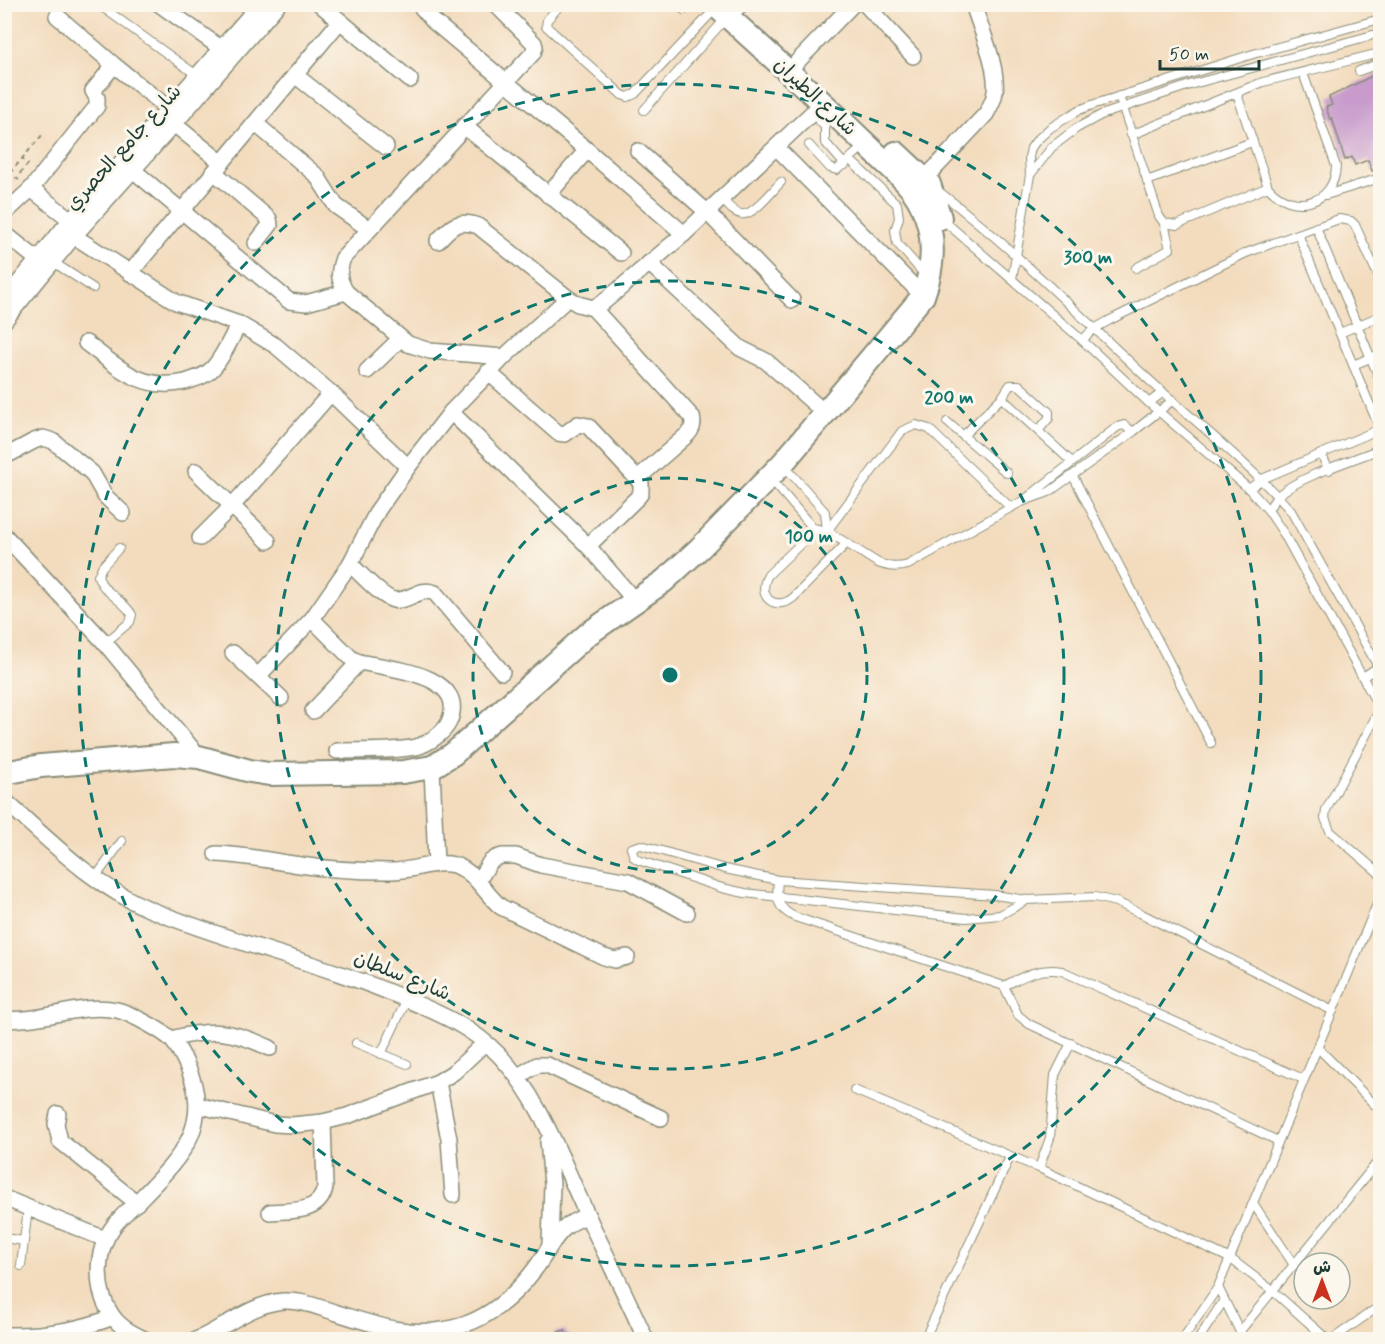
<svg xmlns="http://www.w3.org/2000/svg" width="1385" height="1344" font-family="Mynerve,'Playpen Sans Arabic',sans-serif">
<rect width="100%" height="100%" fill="#fbf7ec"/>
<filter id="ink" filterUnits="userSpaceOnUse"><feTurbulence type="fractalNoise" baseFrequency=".0167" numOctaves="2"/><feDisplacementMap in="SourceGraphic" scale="12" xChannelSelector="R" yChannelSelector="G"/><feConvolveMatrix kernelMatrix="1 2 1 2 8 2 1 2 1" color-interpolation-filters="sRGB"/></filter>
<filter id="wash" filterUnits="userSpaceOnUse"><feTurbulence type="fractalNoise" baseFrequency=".008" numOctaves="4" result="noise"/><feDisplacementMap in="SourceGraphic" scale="24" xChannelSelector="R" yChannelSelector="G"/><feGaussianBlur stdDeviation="1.35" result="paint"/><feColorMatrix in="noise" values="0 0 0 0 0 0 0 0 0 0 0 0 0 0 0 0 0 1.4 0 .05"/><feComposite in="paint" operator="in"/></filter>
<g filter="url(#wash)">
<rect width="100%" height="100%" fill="#f3dbbd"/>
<g id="blocks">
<g fill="#c89bcc">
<path d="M1376,74H1380V168L1372,171L1368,160L1355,165L1352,157L1345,160L1332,118L1330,119L1326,107L1332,105L1329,97Z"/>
<path d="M565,1330L566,1334H568L570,1340H546L554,1337V1333Z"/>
</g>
</g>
</g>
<g filter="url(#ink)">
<use href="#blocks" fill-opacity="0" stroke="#898c78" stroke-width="1.5"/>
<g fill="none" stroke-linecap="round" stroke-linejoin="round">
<g stroke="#898c78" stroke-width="10">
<g id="lane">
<path d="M98,4L198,76"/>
<path d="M561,4L547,20L546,26L622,95L628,97L635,94L716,8"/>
<path d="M678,4L684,10"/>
<path d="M1359,71L1380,63"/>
<path d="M1237,94L1268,187C1292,215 1335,205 1336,166L1303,73"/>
<path d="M1119,96L1159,216L1164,223L1177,225L1268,187"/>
<path d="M644,110L727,17"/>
<path d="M812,113L825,127V142L845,165"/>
<path d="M1131,135L1263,82L1380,53"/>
<path d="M809,145L830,168L837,170L865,145"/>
<path d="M850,160L897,204L899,218L895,230L897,243L924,274"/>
<path d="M1030,175L1052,147L1077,128L1101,115L1193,84L1380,33"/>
<path d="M1147,181L1252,142"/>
<path d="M937,190C1012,247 1078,314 1147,378C1195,422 1247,462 1291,511L1380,670"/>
<path d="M1326,195L1380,178"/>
<path d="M722,199C727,204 733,213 741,214C753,217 773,190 781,182"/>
<path d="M943,220L1082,340L1149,403L1249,489L1268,510L1284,534L1380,709"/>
<path d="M1316,227L1380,380"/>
<path d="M1298,234L1380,429"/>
<path d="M53,262L93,288"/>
<path d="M1136,268L1170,249L1164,223"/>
<path d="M1012,279L1030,175L1029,157L1031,148L1036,141L1050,128L1079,110L1095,104L1253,54L1380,19"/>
<path d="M1340,333L1380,316"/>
<path d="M1082,340L1094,329L1110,320L1246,253L1339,219L1351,221L1355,225L1380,280"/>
<path d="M1353,365L1380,354"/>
<path d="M1149,403L1163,392"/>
<path d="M947,422L1007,473"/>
<path d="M1038,431L1049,418V412L1019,385H1010L1003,396L1005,401L1072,462"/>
<path d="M963,436L1003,396"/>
<path d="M1321,454L1329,470"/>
<path d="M789,471L825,512L827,531"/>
<path d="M1073,476L1211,743"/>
<path d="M776,485L813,528L827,531L878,563C889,567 897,568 908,565L1021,502L1049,492L1133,432L1173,400"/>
<path d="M1249,489L1262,479L1380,429"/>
<path d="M1022,502L1117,427L1124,425L1133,432"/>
<path d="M1268,510C1272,504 1275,498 1280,494C1301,476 1353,460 1380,449"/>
<path d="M816,529L768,575C756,596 774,612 793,598L847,543"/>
<path d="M827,531L902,431L916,425L929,429L1011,508"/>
<path d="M105,643L130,622L132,615C125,600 103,594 98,576L102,567L119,548"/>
<path d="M1363,677L1378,667"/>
<path d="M1380,709L1326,810L1325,818L1330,831L1380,874"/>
<path d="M95,878L122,841"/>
<path d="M778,880C776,898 777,909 795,917L1004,986C1024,976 1039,967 1062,971L1303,1079"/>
<path d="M1027,900L1000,915L966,918L745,893L722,888L638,860L634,857L631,848L641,845L725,869L778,880L995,895L1027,900L1095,897L1116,902L1140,913L1333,1011"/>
<path d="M1004,986L1018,1015L1029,1024L1278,1141"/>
<path d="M356,1043L407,1064"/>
<path d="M1317,1047L1380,1110"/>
<path d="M381,1054L407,999"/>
<path d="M854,1090L1039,1168L1231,1259L1273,1291L1328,1340"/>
<path d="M1039,1168L1050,1138L1055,1075L1071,1043"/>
<path d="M1253,1203L1294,1265"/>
<path d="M4,1238L24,1241"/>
<path d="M21,1266L28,1208"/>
<path d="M1218,1287L1244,1340"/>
<path d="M1240,1331L1380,1159"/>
<path d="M924,1340L1010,1157"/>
<path d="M1182,1340L1218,1287L1380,897"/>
<path d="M1198,1340L1224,1300"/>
<path d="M1331,1340L1374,1310L1380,1309"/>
</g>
</g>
<g stroke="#898c78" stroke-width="18">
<g id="street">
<path d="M159,4L222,49"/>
<path d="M320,4L410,80"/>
<path d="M419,4L433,21L587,150L684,234"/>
<path d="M495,4L534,43L535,47L533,53L343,258C338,272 338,279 346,292L408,344L430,351L504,357"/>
<path d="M865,4L913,56"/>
<path d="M738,7L741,4"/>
<path d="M57,16L114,65L169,109"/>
<path d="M797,62L853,4"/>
<path d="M295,75L386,147"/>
<path d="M255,123L317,176L336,206L369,229"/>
<path d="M174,124L222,163"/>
<path d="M464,126L621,253"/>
<path d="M776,147L923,296"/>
<path d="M638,151L707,212L792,300"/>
<path d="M133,170L289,301L306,303L346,292"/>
<path d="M214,172L269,219L270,225L256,243"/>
<path d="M918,186L986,114C990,107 994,100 995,92C998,66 981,30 973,4"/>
<path d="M31,189L71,220"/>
<path d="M548,195L587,150"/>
<path d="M4,214L31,189L97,106V98L93,91L114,65"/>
<path d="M63,229L176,302L239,324L276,346L331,393L408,467"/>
<path d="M4,233L38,260"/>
<path d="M438,241C451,226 458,219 478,226L568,298L578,304L593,308L605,301L684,234L812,113L822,101"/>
<path d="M649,263L740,348L766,361L825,413"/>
<path d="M130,273L340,21"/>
<path d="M4,301L63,229L260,4"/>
<path d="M593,308L692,417C694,424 693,429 687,435L638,478"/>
<path d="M4,321L74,236L174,124L278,4"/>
<path d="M86,343C118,367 142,392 185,382C195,379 206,376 213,368C224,356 231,338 239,324"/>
<path d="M367,371L400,339"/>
<path d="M488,372L558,433L565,434L578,424L588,426L641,483V493L638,497L588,546"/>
<path d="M451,412L588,546L635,601"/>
<path d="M4,457L34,441L43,438L53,441L92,473L105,496L123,513"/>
<path d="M196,471L268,541"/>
<path d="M4,535L105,643L199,757"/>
<path d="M200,538L233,505L331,393"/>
<path d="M350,564C359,572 382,598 394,600C410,602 420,586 435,593L502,672"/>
<path d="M312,619L352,659L359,662C387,668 470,674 449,722C444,733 428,744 416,747C392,752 362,750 337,751"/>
<path d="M233,653L281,698"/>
<path d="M258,676L312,619L350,564L378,510L408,467L451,412L504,357L568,298"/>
<path d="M313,711L359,662"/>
<path d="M432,767L436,864"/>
<path d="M4,800C49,840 92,885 149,909C231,943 319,962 401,997C436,1012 471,1026 498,1054C539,1096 560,1156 584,1208C604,1252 626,1295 646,1340"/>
<path d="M216,854C243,855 267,860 293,864C324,869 358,871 390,871C411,872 433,860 454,865C475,871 485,894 501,907L604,957L615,960L627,957"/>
<path d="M478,881L490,862L496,858L502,856H516L541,865L628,881L687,913"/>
<path d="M4,1019C42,1023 81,1002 117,1010C130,1013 163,1031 172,1040C177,1046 181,1053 184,1059C217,1124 181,1157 138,1201C130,1209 120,1217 113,1227C95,1251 94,1291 113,1317C121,1328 134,1334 146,1340"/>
<path d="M171,1039C213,1028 231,1030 270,1048"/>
<path d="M518,1076L537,1065H547L661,1118"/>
<path d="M438,1082L449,1139L453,1195"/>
<path d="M197,1105L275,1124L292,1125L323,1122L347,1116L438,1082L454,1072L485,1043"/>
<path d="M58,1114L56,1124L60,1141L137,1203"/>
<path d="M548,1141L552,1184L550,1245"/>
<path d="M4,1198L105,1239"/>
<path d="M270,1212C292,1210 320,1214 325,1187L323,1122"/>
<path d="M4,1335C43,1336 77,1331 113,1317"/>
<path d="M196,1340C224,1328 251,1304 283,1301C300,1300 315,1306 331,1311C374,1325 415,1340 460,1326C490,1317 516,1294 535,1269C553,1245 556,1226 587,1216"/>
</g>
</g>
<g stroke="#898c78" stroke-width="26">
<g id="secondary">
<path d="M896,153L929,184L940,218"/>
<path d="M4,773L41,766L174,755L199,757L250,771L269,774L403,772L432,767L453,754L588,634L664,581L700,548L782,464L923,296C934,266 936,234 921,204C910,181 886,164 869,147C819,98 766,52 714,4"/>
</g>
</g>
<g stroke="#898c78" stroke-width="2" stroke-dasharray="4.5 4.5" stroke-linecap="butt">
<path d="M4,164L12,171"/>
<path d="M4,180L43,134"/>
<path d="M19,180L16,178L28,164L22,159"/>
</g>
<use href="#lane" stroke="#fff" stroke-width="8"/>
<use href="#street" stroke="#fff" stroke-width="15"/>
<use href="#secondary" stroke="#fff" stroke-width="22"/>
</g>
</g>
<g fill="none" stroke="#0f766e" stroke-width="3" stroke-dasharray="10 8">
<circle cx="670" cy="675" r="197"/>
<circle cx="670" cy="675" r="394"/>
<circle cx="670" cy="675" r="591"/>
</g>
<g text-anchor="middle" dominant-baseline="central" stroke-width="6" stroke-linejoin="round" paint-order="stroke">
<g font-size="20" fill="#1f3d34" stroke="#fbf7ec">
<text transform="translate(815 97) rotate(43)">شارع الطيران</text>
<text transform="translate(124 148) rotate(-48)">شارع جامع الحصري</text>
<text transform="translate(402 976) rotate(22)">شارع سلطان</text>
</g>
</g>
<circle cx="670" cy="675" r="9" fill="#0f766e" stroke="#fbf7ec" stroke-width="3"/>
<g font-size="18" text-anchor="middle" font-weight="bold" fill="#0f766e" stroke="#fbf7ec" stroke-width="6" stroke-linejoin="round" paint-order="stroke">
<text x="1088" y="263">300 m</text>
<text x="949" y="403">200 m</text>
<text x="809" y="542">100 m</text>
</g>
<rect width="1385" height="1344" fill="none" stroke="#fbf7ec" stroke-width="24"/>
<g transform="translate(1322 1281)"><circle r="28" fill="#fbf7ec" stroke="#a3ada2" stroke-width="1.5"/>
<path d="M0-4.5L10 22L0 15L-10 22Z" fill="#c8321e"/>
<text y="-9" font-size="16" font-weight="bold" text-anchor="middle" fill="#1f3d34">ش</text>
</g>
<path d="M1160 60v9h99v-9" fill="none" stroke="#1f3d34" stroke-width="3"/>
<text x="1169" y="60" font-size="18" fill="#1f3d34" stroke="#fbf7ec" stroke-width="4.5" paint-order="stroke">50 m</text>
</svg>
